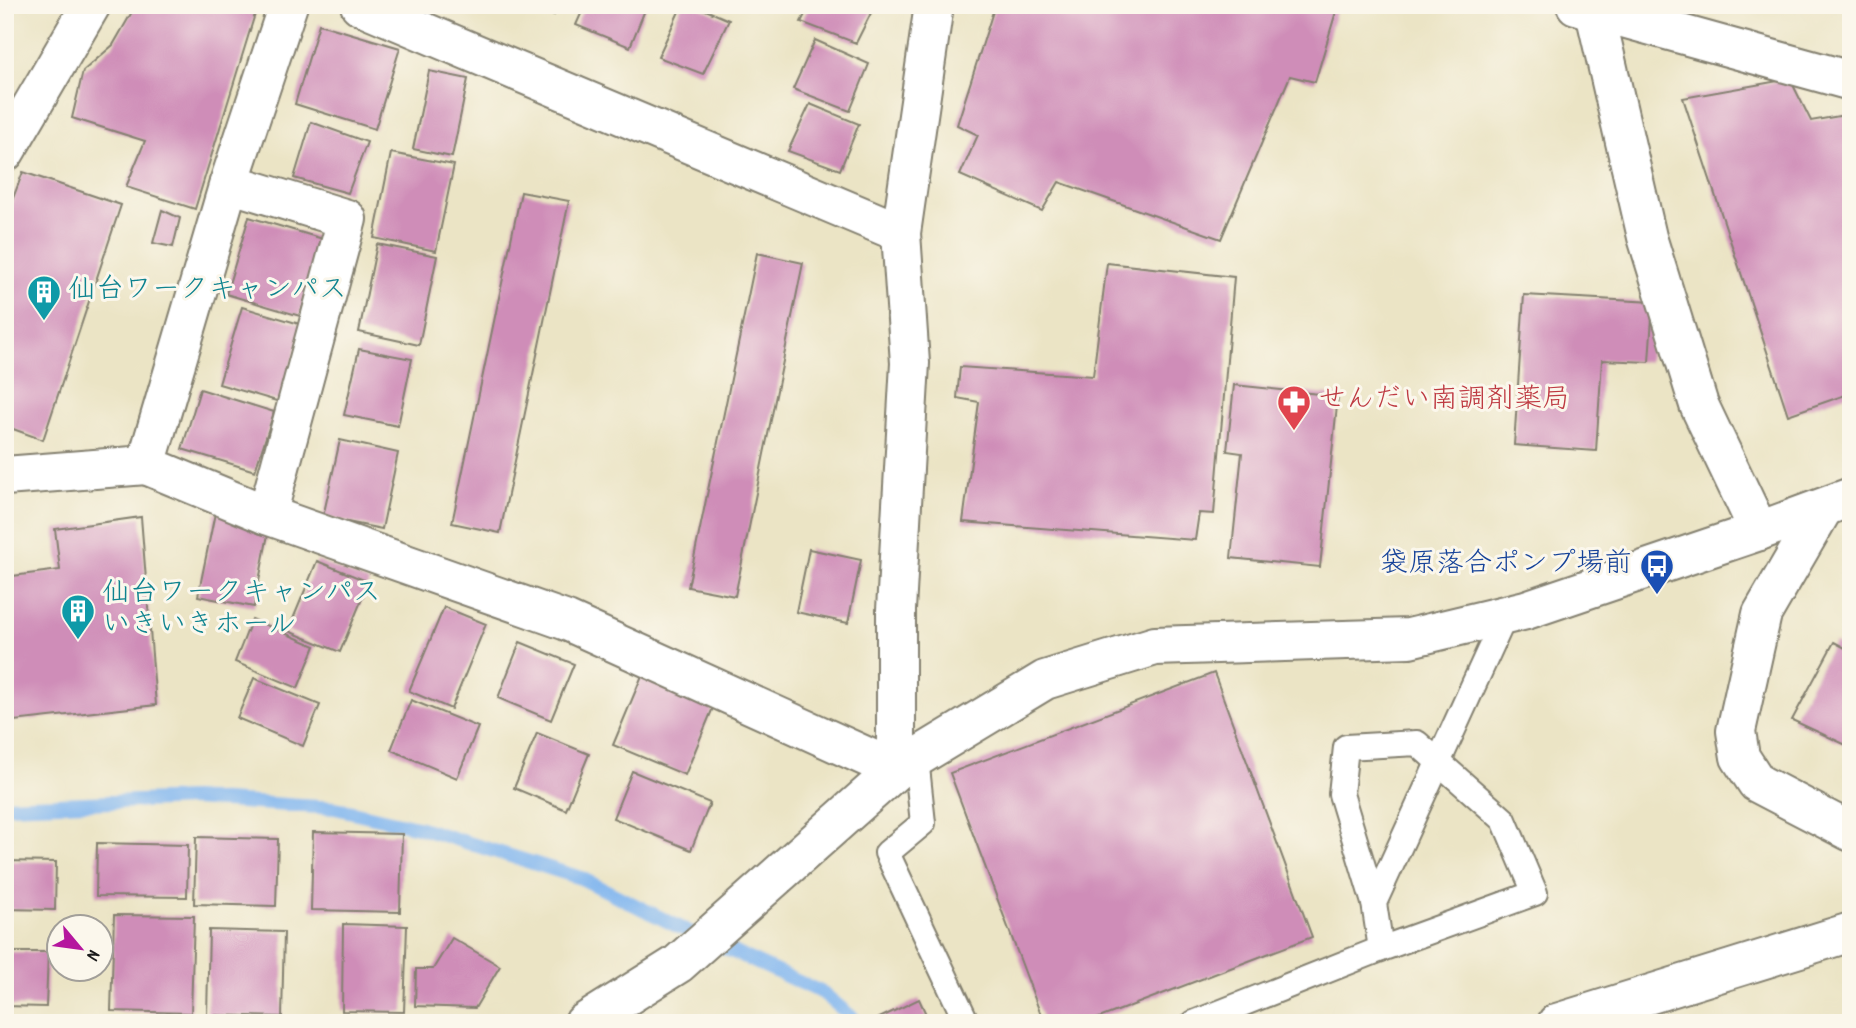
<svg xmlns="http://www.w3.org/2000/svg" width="1856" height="1028" font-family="Dekko,'Klee One',sans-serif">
<rect width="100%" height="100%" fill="#fbf7ec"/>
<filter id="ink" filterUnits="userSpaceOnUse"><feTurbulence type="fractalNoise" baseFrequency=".0143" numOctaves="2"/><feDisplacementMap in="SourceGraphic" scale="14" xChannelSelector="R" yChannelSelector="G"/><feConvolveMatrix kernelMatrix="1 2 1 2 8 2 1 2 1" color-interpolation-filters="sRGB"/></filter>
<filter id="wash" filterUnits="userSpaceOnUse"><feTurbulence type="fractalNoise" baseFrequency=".00686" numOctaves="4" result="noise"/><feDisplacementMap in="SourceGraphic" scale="28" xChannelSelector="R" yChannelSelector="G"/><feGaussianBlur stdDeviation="1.57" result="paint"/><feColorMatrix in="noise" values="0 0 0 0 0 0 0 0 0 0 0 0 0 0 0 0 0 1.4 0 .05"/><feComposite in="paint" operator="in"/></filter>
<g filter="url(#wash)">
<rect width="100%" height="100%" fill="#ebe4c5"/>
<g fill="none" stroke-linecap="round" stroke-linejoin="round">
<path stroke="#80b5ee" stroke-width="14" d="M5,806L193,799L335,808L417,827L581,878L681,928L823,993L854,1019"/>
</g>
<g id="blocks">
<g fill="#cf8db8">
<path d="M136,5H227L255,14L195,209L126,187L145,141L72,118L83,71L113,45Z"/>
<path d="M528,5H557L554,15Z"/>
<path d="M585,5H647L630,47L576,25Z"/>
<path d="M682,5H694L729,20L703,74L658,57Z"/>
<path d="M810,5H875L856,43L801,22Z"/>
<path d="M995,5H1338L1315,82L1290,76L1221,239L1059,182L1042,211L960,175L978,135L957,125Z"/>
<path d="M319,24L400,48L375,129L295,104Z"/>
<path d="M815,40L869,64L850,111L793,89Z"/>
<path d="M429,71L468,79L452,157L413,149Z"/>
<path d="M1790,79L1811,121L1851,114V393L1788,415L1683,98Z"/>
<path d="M810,104L859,124L840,170L788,151Z"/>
<path d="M311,122L367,142L348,193L294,178Z"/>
<path d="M391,153L454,165L436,251L374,238Z"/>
<path d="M23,172L121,205L43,440L5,426V219Z"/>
<path d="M521,192L569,201L500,533L452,523Z"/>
<path d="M162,210L180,218L173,247L153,243Z"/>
<path d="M249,217L323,239L300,316L226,294Z"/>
<path d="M377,244L437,256L419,345L359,332Z"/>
<path d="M757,253L803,263L735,596L688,587Z"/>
<path d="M1107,263L1234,277L1214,514L1199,513L1195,540L963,522L979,402L957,398L960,367L1093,376Z"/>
<path d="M1524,295L1653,302L1649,362L1602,360L1596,451L1514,445Z"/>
<path d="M242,307L303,325L280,402L219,384Z"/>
<path d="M359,349L412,359L398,426L344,415Z"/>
<path d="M1234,385L1338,396L1320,567L1231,558L1242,453L1227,451Z"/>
<path d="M200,389L274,412L255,471L182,449Z"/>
<path d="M340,440L398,453L382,529L323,517Z"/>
<path d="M215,513L270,524L254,607L198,596Z"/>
<path d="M141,517L156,705L5,722V577L60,570L55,529Z"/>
<path d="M809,549L861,560L848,623L796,612Z"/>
<path d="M317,561L369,582L340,652L288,631Z"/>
<path d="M444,607L486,624L451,709L409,691Z"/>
<path d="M252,619L315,646L298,688L235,662Z"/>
<path d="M520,642L574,664L551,720L498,698Z"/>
<path d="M1834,642L1851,651V736L1846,745L1792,720Z"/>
<path d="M643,673L715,703L685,775L613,745Z"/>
<path d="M1214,673L1312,937L1086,1023H1044L950,773Z"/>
<path d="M254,678L320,705L303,746L237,718Z"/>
<path d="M411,700L478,727L457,778L391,750Z"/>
<path d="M537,733L589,754L566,810L514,788Z"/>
<path d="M632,771L710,803L691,850L613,818Z"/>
<path d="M313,832L402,834L400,912L311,910Z"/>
<path d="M196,837L278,839L276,906L194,904Z"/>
<path d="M97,843L188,845L187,897L96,896Z"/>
<path d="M5,861L56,862L55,910L5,909Z"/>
<path d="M114,915L194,916L191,1013L111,1011Z"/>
<path d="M343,924L407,926L404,1012L342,1011Z"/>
<path d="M209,930L284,932L282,1017L207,1015Z"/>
<path d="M452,938L500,966L475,1008L415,1006L416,969H433Z"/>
<path d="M5,952H48L46,1007L5,1006Z"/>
<path d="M919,999L930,1023H869Z"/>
</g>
</g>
</g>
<g filter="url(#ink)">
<use href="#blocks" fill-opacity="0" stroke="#848070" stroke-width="2"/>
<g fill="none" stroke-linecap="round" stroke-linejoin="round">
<g stroke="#848070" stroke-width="28">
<g id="lane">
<path d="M916,758L923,823L887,853L967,1023"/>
<path d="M1381,949L1374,903L1505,616"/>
<path d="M1194,1023L1381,949L1535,893L1504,820L1417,743L1346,747L1341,794L1374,903"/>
</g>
</g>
<g stroke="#848070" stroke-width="42">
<g id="street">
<path d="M288,5L229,183L146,465L267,515L567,621L896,770V610L910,363L901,233L934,5"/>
<path d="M360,5L901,233"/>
<path d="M1576,5L1851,81"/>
<path d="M1595,12L1647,237L1699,405L1759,531"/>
<path d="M5,152L91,5"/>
<path d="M229,183L347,219L267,515"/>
<path d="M5,476L146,465"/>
<path d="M1823,509L1762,614L1736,731L1740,757L1757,783L1851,832"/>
<path d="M1557,1023L1851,932"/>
</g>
</g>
<g stroke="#848070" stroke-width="42">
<path id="secondary" d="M584,1023L678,964L896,770L1045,680L1155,646L1409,638L1526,610L1759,531L1851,497"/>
</g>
<use href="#lane" stroke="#fff" stroke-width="24"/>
<use href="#street" stroke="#fff" stroke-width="38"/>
<use href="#secondary" stroke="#fff" stroke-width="38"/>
</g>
</g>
<defs>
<g id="building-pin" transform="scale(1.75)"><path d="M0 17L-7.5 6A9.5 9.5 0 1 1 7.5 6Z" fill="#0f9aa8" stroke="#fbf7ec"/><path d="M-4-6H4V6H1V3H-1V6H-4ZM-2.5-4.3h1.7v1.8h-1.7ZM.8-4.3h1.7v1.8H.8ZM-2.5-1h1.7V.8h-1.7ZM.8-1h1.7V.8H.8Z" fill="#fff"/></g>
<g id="pharmacy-pin" transform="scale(1.75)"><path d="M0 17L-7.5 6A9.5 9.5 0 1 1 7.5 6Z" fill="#e0444e" stroke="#fbf7ec"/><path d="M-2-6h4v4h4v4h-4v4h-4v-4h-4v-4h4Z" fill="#fff"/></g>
<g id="bus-pin" transform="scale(1.75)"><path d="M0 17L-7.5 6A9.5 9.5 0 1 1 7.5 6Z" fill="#1a4fb4" stroke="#fbf7ec"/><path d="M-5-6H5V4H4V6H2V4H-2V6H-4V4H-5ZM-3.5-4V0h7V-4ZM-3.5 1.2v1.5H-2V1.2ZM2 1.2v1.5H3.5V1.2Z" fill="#fff"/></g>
</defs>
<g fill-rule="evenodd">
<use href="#building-pin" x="44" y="292"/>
<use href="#pharmacy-pin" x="1294" y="402"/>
<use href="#bus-pin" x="1657" y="566"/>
<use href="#building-pin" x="78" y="611"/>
</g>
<g text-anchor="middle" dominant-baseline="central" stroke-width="6" stroke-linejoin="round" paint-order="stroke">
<g font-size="28" fill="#0d838f" stroke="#fbf7ec" text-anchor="start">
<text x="68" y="292">仙台ワークキャンパス</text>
<text x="102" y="595">仙台ワークキャンパス<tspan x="102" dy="32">いきいきホール</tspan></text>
</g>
<g font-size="28" fill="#be3a42" stroke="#fbf7ec" text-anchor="start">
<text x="1318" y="402">せんだい南調剤薬局</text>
</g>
<g font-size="28" fill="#164399" stroke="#fbf7ec" text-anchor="end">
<text x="1632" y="566">袋原落合ポンプ場前</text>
</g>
</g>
<rect width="1856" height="1028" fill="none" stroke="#fbf7ec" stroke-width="28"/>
<g transform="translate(80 948) rotate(119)"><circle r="33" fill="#fbf7ec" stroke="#a29f99" stroke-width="2"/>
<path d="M0-5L12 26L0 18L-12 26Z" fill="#b5179e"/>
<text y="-10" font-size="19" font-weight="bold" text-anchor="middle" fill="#1c1c1c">N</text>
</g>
</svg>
